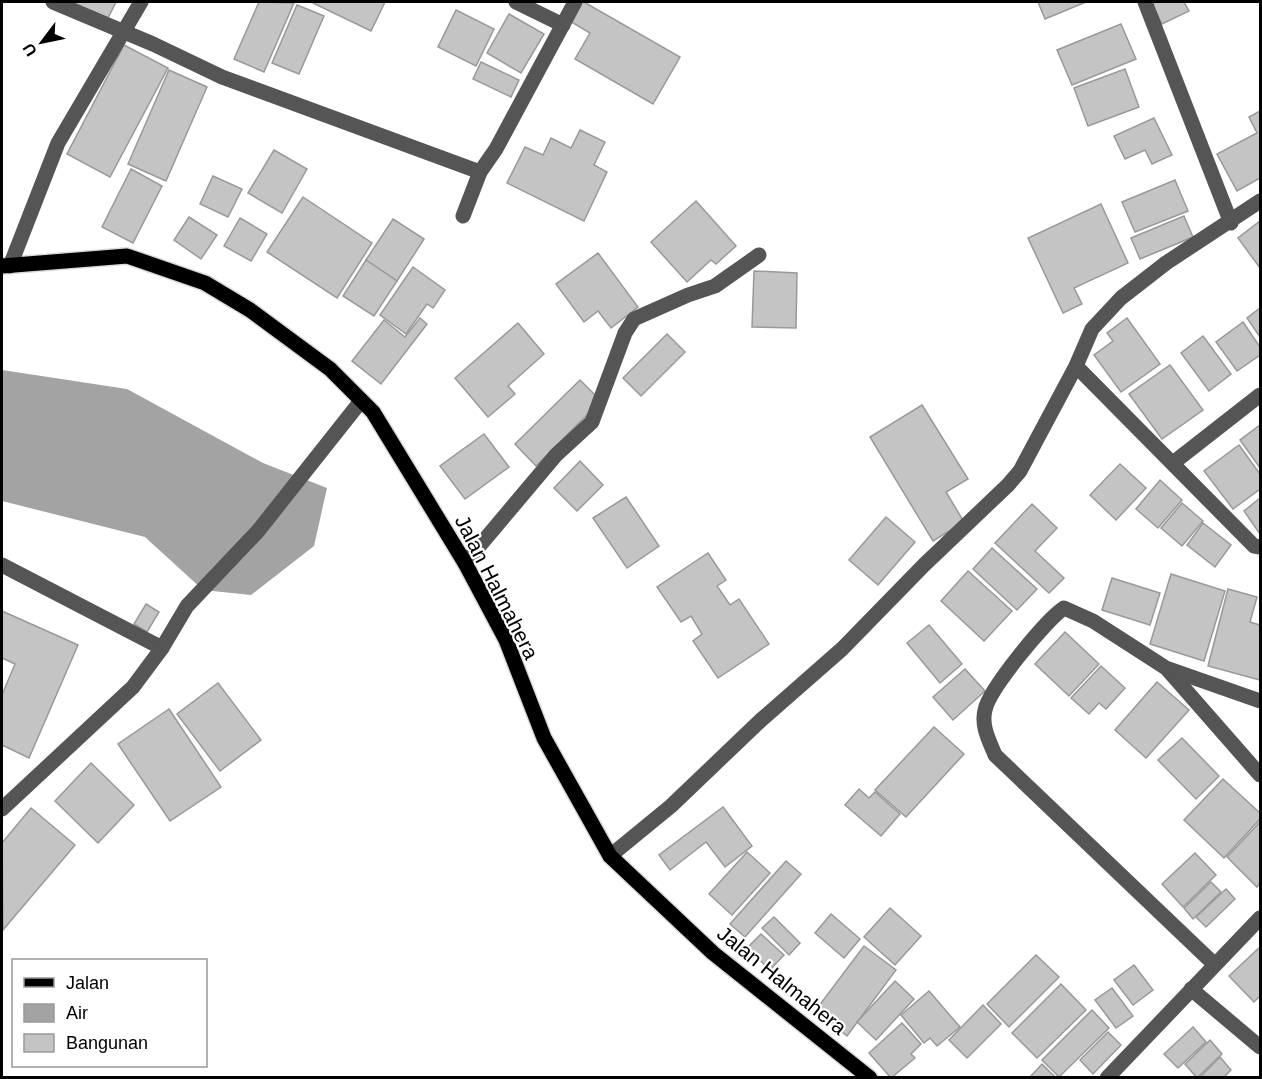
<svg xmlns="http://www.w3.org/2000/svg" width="1262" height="1079" font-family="Helvetica,sans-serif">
<rect width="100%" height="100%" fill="#fff"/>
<path fill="#a3a3a3" d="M2,370L127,389L263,463L327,488L314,546L251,595L203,590L145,537L2,501Z"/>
<g fill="#c4c4c4" stroke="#999" stroke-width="1.5">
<path d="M72,2H116L108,18Z"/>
<path d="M259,2L294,3L264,72L234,59Z"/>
<path d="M311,2H385L371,31Z"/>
<path d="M578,2H584L680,57L653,104L575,59L590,33L568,20Z"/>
<path d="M1038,2H1086L1045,19Z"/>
<path d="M1151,2H1184L1189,11L1162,24Z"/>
<path d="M297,5L324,16L299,74L272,63Z"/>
<path d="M456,10L494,29L476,66L438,47Z"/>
<path d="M509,14L544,34L521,73L487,53Z"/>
<path d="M1121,24L1136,59L1072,85L1057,50Z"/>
<path d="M124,45L168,68L110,177L67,154Z"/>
<path d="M481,62L519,80L511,97L473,79Z"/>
<path d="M1125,69L1139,107L1088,126L1074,88Z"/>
<path d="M169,70L207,87L166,181L128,164Z"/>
<path d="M1260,111V178L1237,191L1217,154L1257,133L1249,117Z"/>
<path d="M1154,118L1172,155L1152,164L1145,150L1125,159L1114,136Z"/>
<path d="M580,130L605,142L594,165L607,172L584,221L507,183L525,147L543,155L551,138L571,148Z"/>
<path d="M274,150L307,169L282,213L248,193Z"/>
<path d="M131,169L162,186L133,243L102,227Z"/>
<path d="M213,176L242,189L228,217L200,204Z"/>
<path d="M1175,180L1188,211L1135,232L1122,202Z"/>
<path d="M303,197L372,243L337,298L267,252Z"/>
<path d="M696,201L736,246L716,264L711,260L687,282L651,242Z"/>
<path d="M1101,204L1128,263L1074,288L1082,304L1063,313L1028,238Z"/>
<path d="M1184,216L1193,237L1140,259L1131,238Z"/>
<path d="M189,217L217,235L201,259L174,240Z"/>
<path d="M240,218L267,234L251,261L224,246Z"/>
<path d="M393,219L424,239L397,281L366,260Z"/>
<path d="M1260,221V268L1238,238Z"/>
<path d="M598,253L638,307L611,328L598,311L584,322L556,284Z"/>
<path d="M366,260L397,281L374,316L343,296Z"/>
<path d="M413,267L445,290L433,308L427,304L406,334L380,315Z"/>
<path d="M754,271L797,273L796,328L752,327Z"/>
<path d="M1260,308V337L1247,318Z"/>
<path d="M420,318L427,324L381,384L352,361L384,320L405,337Z"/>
<path d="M1127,318L1160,364L1121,392L1094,355L1113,341L1107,333Z"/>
<path d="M1243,322L1260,347V355L1237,371L1216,342Z"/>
<path d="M518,323L544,354L508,386L515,394L488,417L455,378Z"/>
<path d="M667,334L685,352L641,396L623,378Z"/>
<path d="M1203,336L1231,374L1209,391L1181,353Z"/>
<path d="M1170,365L1203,410L1162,439L1129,394Z"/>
<path d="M580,380L601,401L536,466L515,444Z"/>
<path d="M922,405L968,479L946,492L964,522L933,541L870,437Z"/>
<path d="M1260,425V468L1240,440Z"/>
<path d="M484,434L509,467L465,499L440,466Z"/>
<path d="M1239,445L1260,474V489L1233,509L1204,471Z"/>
<path d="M580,461L603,485L577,511L554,488Z"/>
<path d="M1120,464L1146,488L1116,520L1090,495Z"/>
<path d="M1160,480L1182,500L1158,528L1136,509Z"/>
<path d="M626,497L659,546L627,568L593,518Z"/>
<path d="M1260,498V534L1244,511Z"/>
<path d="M1182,503L1203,521L1182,546L1161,528Z"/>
<path d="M1032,504L1057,528L1035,551L1064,578L1049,593L995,543Z"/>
<path d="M886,517L915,542L878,585L849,560Z"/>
<path d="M1203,523L1231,545L1215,567L1187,545Z"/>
<path d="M992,548L1037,589L1017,610L973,569Z"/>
<path d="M708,553L726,580L717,586L730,605L739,599L769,644L718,678L693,641L702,634L691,616L681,622L657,587Z"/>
<path d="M968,571L1012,611L984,641L941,601Z"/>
<path d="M1171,574L1225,591L1204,661L1150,644Z"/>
<path d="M1112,578L1160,593L1150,625L1102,610Z"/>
<path d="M1228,589L1257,597L1250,622L1260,625V680L1208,666Z"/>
<path d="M146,604L159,612L147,632L134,624Z"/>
<path d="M2,611L78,645L29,758L2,745V695L15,664L2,658Z"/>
<path d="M929,625L962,664L940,683L907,643Z"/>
<path d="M1065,632L1099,664L1069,696L1035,664Z"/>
<path d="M1101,666L1125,688L1106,709L1099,703L1089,714L1071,698Z"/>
<path d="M965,669L985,691L953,720L933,697Z"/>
<path d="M1157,682L1189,710L1146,758L1115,730Z"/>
<path d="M218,683L261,740L220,771L177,714Z"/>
<path d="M169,709L221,787L170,821L118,744Z"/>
<path d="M934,727L964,754L906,817L875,790Z"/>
<path d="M1182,738L1219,776L1196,799L1158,760Z"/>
<path d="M91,763L134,805L98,843L55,801Z"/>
<path d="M1223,779L1260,813V819L1224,858L1184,820Z"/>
<path d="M859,789L869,798L875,792L900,814L881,836L845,805Z"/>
<path d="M723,807L752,846L725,867L706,842L670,870L659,855Z"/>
<path d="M31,808L75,845L3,930L2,843Z"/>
<path d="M1260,822V883L1257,887L1227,857Z"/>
<path d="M747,852L770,873L732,915L709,894Z"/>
<path d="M1195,853L1216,875L1183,907L1162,884Z"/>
<path d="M786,861L801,874L745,937L730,924Z"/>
<path d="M1211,882L1221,892L1193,919L1184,908Z"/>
<path d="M1226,889L1235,899L1206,927L1196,917Z"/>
<path d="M890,908L921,936L895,965L864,937Z"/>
<path d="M831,914L860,939L844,958L815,933Z"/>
<path d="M774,917L800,943L789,955L762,928Z"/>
<path d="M761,934L784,955L770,970L747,948Z"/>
<path d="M864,946L896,970L847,1036L815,1011Z"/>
<path d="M1260,947V996L1254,1002L1229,976Z"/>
<path d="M1036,955L1059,977L1009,1027L987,1004Z"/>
<path d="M1134,965L1153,990L1133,1005L1114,980Z"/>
<path d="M895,981L914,999L876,1040L857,1022Z"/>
<path d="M1061,984L1086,1010L1037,1058L1012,1033Z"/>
<path d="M1112,988L1133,1016L1116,1028L1095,1000Z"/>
<path d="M929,991L960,1027L937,1046L930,1038L924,1043L901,1015Z"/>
<path d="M983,1005L1001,1024L967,1058L949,1040Z"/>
<path d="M1092,1010L1109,1028L1059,1077L1042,1060Z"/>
<path d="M902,1023L921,1044L911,1054L915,1058L891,1078L869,1053Z"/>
<path d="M1193,1027L1206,1042L1178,1068L1164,1054Z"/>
<path d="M1108,1032L1121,1045L1093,1074L1080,1060Z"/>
<path d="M1210,1040L1222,1054L1197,1078L1185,1064Z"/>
<path d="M1220,1057L1231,1070L1223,1078H1199Z"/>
<path d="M1042,1064L1056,1078H1029Z"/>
</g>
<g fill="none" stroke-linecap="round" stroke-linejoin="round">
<g stroke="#dbdbdb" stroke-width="18">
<path id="major" d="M2,266L127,256L205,283L250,310L330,369L373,412L465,563L506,640L544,738L610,856L713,953L870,1078"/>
</g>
<g stroke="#555" stroke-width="15">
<path d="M53,2L153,44L222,77L480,172"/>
<path d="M516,2L563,25"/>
<path d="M1145,2L1231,223"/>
<path d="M463,216L480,172L496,149L575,2"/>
<path d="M10,266L58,143L141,2"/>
<path d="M1076,366L1254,546L1260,547"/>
<path d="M1173,463L1260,395"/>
<path d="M465,563L556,455L592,422L625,333L634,319L688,295L715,286L759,255"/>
<path d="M2,565L162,648"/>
<path d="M1168,670L1260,775"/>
<path d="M2,809L133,687L162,648L187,606L258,531L361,401"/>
<path d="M610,856L671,806L761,720L842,649L924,565L1008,485L1020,471L1076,366L1092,329L1121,298L1166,263L1260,201"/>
<path d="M1214,964L995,755C989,740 981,726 985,710C989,689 1046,620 1064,608L1093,621L1166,668L1260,701"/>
<path d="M1191,989L1260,1047"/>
<path d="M1107,1078L1260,918"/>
</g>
<use href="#major" stroke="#000" stroke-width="15"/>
</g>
<g text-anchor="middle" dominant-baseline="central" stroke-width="4.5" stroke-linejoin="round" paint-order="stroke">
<g font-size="21" fill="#000" stroke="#fff">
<text transform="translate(497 587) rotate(63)">Jalan Halmahera</text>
<text transform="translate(782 980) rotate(39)">Jalan Halmahera</text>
</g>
</g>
<rect width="1262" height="1079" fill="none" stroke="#000000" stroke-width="6"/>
<rect x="12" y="959" width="195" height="108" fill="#ffffff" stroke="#999999" stroke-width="1.5"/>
<rect x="24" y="978" width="30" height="9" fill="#000000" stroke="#999999" stroke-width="1.5"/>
<text x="66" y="989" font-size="18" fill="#000000">Jalan</text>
<rect x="24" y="1004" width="30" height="18" fill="#a3a3a3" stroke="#999999" stroke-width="1.5"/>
<text x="66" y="1019" font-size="18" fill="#000000">Air</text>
<rect x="24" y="1034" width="30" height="18" fill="#c4c4c4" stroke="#999999" stroke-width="1.5"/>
<text x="66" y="1049" font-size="18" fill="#000000">Bangunan</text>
<g transform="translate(42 42) rotate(238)" stroke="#ffffff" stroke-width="4.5" paint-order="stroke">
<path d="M0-4.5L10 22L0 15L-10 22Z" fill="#000000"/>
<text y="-9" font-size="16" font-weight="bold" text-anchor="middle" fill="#000000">U</text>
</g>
</svg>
